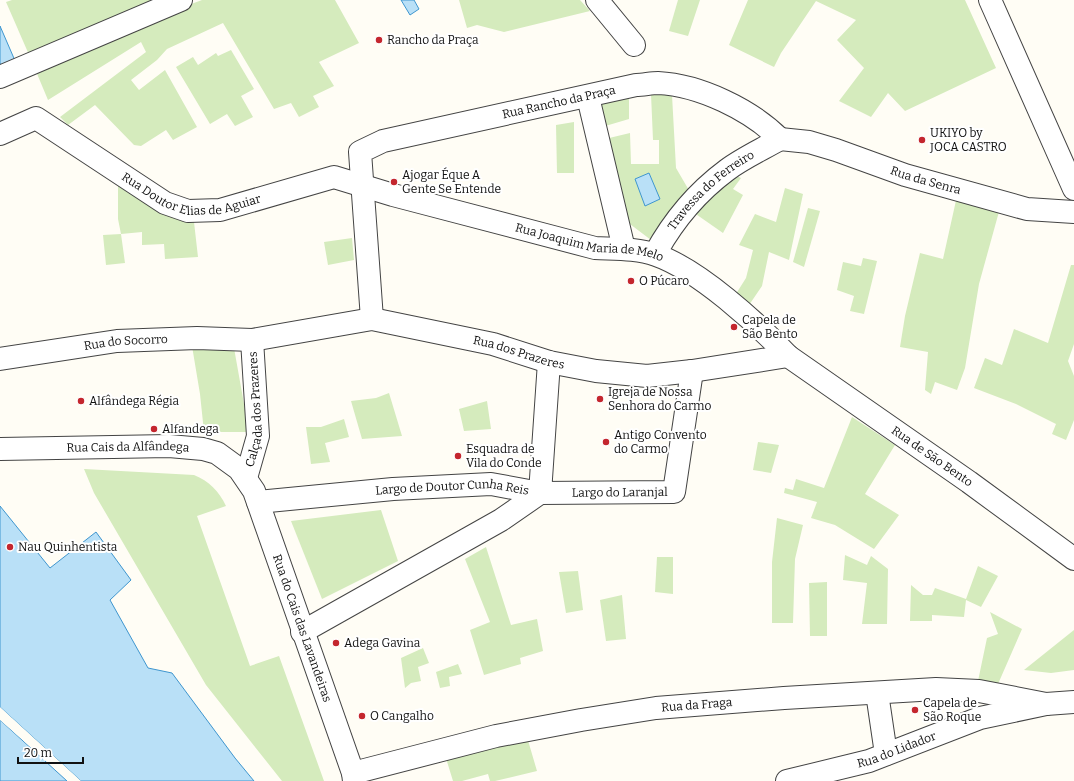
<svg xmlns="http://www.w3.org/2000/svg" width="1074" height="781" font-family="Bitter,serif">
<rect width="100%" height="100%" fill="#fffdf5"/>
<g fill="#d5ebbd">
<path d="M12,0H159L30,57L6,2Z"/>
<path d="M202,0H335L359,43L319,62L334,86L313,96L319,107L299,117L291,103L274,109L223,23L167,49L157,60L131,80L139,90L165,70L197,127L173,140L166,130L141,146L134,145L95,105L68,125L60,117L146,52L141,42L48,100L35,69L111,34Z"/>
<path d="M459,0H580L590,11L504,32L477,25L467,28Z"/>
<path d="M678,0H700L688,36L669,31Z"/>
<path d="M748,0H965L996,68L905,111L888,93L871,117L839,101L864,68L837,40L856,20L816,1L781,53L774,67L729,45Z"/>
<path d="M231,50L254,89L241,96L253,117L235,126L227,114L210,124L176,67L193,57L198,65L216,53L218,56Z"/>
<path d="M651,94L672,95L676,168L690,192L651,240L626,221L605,139L630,133L631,164H659V140H653Z"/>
<path d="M629,95V119L602,127L596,103Z"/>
<path d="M574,122V173H557L556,125Z"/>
<path d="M731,173L741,178L733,189L743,195L723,233L690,210Z"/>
<path d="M118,183C133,193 176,226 194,222L198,257L165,259L164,244L142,245V232L121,234L125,263L106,265L103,235L121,234L118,219Z"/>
<path d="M785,188L803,194L789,260L769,252L762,286L747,308L734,297L746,278L753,250L739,245L755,214L776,222Z"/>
<path d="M957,196L1000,208L979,284L965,368L957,390L935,382L931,394L925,390L928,352L900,347L905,316L920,253L943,259Z"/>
<path d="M808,208L820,211L804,267L793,262Z"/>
<path d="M352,238L354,260L328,265L324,242Z"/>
<path d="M863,258L877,261L864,314L850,311L854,296L837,290L843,262L861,266Z"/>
<path d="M1071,265H1074V344L1068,361L1074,376V420L1066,440L1052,434L1056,424L1016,404L974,388L985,358L1002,365L1014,329L1048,343Z"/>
<path d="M192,346L234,348L249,432H204L200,394Z"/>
<path d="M389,393L402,436L362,439L351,401L376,398Z"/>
<path d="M487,401L491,429L464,431L459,409Z"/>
<path d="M852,417L895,445L865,494L899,515L874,549L835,525L811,518L817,502L784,493L785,488L793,490L796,479L824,488Z"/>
<path d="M344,419L349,437L325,443L330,462L311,464L306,427H321Z"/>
<path d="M758,442L779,445L771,473L753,470Z"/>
<path d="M84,469L194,475C209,481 219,491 226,506L197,516L250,666L279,656L324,781H282L206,685L94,493Z"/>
<path d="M381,510L398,561L322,599L291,521Z"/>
<path d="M777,518L803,525L795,559L793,623H772V562Z"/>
<path d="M486,547L511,625L537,619L543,651L520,658L521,664L484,675L470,630L490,622L465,559Z"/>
<path d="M845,555L867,565L871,556L888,569L887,624H862L867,583L843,580Z"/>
<path d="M657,557H673V594L655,592Z"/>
<path d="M978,566L998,576L981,607L966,600L964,617L932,615V621H910L911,585L923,595H932L935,588L966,599Z"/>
<path d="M578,571L583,610L566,613L559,572Z"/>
<path d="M827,582V636H810L809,583Z"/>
<path d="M622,595L626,639L606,641L600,600Z"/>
<path d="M990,612L1022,629L998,684L978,681L987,638L998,634Z"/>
<path d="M1074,630V670L1051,673L1024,670Z"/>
<path d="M423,648L429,663L418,667L421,681L411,683L405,688L401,658Z"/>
<path d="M458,664L462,674L449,677L450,686L440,688L436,672Z"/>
<path d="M527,737L537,771L495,781H490L488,774L462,781H453L445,755Z"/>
</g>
<g fill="#b9e0f7" stroke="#3f96cf">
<path d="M401,0H414L419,9L410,15Z"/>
<path d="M0,26L16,63L3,69L0,63Z"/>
<path d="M649,173L660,199L645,206L635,179Z"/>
<path d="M0,506L50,568L96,532L131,580L110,600L148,668L172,673L235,758L254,781H81L0,707Z"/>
<path d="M0,720L67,781H0Z"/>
</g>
<g fill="#fffdf5">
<path d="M0,707L81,781H78L0,709Z"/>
<path d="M0,718L69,780V781L0,720Z"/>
</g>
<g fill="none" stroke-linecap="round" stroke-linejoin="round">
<g stroke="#444" stroke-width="24">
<g id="minor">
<path d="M597,0L634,45"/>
<path d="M990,0L1074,189"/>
<path d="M0,77L181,0"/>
<path d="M588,97L624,249"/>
<path id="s1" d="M0,134L36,118L165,203L188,211L220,210L334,177L393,195L595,248C614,249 637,248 656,255C699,270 757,323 788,356L969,482L1074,559"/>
<path id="s2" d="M780,139L809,142L836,150L905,175L1027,209L1074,212"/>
<path id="s3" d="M655,254C673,221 696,193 727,170C743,158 763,149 780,139"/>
<path id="s4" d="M372,319L360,152L383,141L636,85C643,85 651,83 658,83C700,85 751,110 780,139"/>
<path id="s5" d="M0,359L117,341L197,338L252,340L372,319L493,344L549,362L596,371L647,376L692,371L788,356"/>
<path id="s6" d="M549,362L540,493L674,492L692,371"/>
<path id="s7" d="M0,449L169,446L203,449L217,453L239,469L254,491L353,773L354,781"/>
<path id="s8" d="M246,478L258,436L252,340"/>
<path id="s9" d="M258,502L393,489L491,484L540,493L501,520L302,632"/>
<path d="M877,693L886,754"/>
<path id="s10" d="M353,773L496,736L581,720L656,708L784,698L936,689L979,691L1046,704"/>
<path id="s11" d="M787,781L869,761L980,718L1046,704L1074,702"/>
</g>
</g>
<use href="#minor" stroke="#fff" stroke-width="22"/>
</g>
<g fill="#c4262e" stroke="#fff" stroke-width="1.5">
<circle cx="379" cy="40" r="4"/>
<circle cx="922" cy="140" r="4"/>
<circle cx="394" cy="182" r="4"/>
<circle cx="631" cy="281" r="4"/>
<circle cx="734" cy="327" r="4"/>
<circle cx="600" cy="399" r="4"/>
<circle cx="81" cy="401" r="4"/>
<circle cx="154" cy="429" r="4"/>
<circle cx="606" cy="442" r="4"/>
<circle cx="458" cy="456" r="4"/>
<circle cx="10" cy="547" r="4"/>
<circle cx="336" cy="643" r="4"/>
<circle cx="915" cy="710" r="4"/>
<circle cx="362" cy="716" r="4"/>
</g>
<g text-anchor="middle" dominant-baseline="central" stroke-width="4" stroke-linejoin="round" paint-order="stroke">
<g font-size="12" fill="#111" stroke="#fff" text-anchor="start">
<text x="387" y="40">Rancho da Praça</text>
<text x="930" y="133">UKIYO by<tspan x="930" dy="14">JOCA CASTRO</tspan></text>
<text x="402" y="175">Ajogar Éque A<tspan x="402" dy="14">Gente Se Entende</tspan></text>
<text x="639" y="281">O Púcaro</text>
<text x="742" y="320">Capela de<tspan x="742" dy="14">São Bento</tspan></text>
<text x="608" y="392">Igreja de Nossa<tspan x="608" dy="14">Senhora do Carmo</tspan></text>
<text x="89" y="401">Alfândega Régia</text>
<text x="162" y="429">Alfandega</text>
<text x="614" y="435">Antigo Convento<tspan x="614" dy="14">do Carmo</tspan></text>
<text x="466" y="449">Esquadra de<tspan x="466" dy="14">Vila do Conde</tspan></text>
<text x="18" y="547">Nau Quinhentista</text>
<text x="344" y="643">Adega Gavina</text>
<text x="923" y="703">Capela de<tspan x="923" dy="14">São Roque</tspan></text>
<text x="370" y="716">O Cangalho</text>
</g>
<g font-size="12" fill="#111" stroke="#fff">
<text stroke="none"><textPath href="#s4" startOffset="373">Rua Rancho da Praça</textPath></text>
<text stroke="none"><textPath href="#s2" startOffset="152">Rua da Senra</textPath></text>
<text stroke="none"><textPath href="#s1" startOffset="218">Rua Doutor Elias de Aguiar</textPath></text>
<text stroke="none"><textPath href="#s3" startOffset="86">Travessa do Ferreiro</textPath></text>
<text stroke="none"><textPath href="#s1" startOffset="633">Rua Joaquim Maria de Melo</textPath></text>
<text stroke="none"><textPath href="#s5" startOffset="127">Rua do Socorro</textPath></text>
<text stroke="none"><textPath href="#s5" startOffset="526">Rua dos Prazeres</textPath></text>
<text stroke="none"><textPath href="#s8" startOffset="70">Calçada dos Prazeres</textPath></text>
<text stroke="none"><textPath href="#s7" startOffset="128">Rua Cais da Alfândega</textPath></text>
<text stroke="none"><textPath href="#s1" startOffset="1044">Rua de São Bento</textPath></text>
<text stroke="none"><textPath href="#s9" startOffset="195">Largo de Doutor Cunha Reis</textPath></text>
<text stroke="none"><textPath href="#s6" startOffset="211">Largo do Laranjal</textPath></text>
<text stroke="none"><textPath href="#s7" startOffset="417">Rua do Cais das Lavandeiras</textPath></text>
<text stroke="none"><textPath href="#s10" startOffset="351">Rua da Fraga</textPath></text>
<text stroke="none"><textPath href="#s11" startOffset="114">Rua do Lidador</textPath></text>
</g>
</g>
<path d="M18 757v6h65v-6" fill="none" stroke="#111111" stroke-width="2"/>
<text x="24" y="757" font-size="12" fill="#111111" stroke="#ffffff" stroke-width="3" paint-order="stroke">20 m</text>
</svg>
